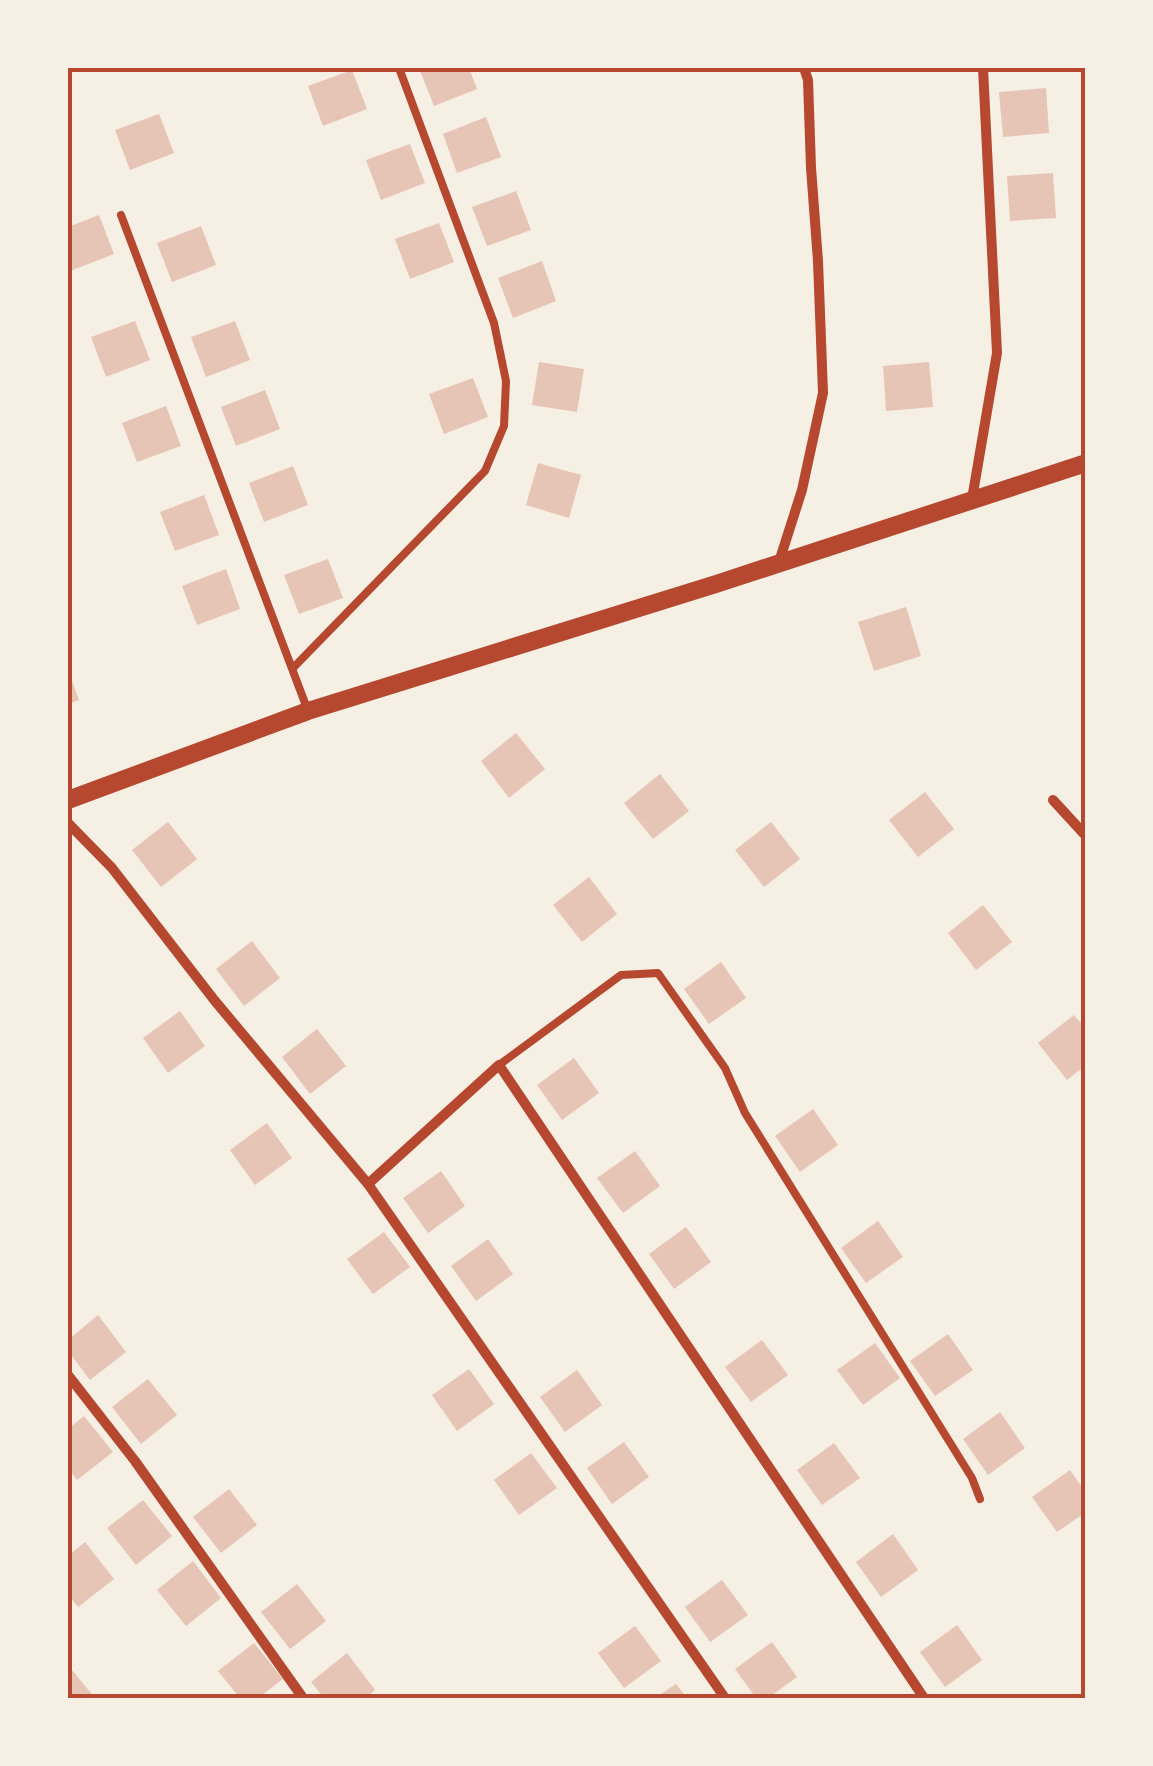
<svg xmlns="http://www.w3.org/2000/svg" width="1153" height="1766" font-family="'DejaVu Sans',sans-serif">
<rect width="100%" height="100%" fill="#f6efe4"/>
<g fill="#e6c5b7">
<path d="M419,68H469L477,89L434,106Z"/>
<path d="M352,70L367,109L323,126L308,86Z"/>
<path d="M1046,88L1049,133L1003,137L999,92Z"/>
<path d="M159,114L174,153L130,170L115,130Z"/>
<path d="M486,117L501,157L457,173L443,134Z"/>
<path d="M410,144L425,183L381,200L366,160Z"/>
<path d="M1053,173L1056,218L1010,221L1007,176Z"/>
<path d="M516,191L531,230L487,246L472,207Z"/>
<path d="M99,215L114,254L70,271L68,264V227Z"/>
<path d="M439,223L454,262L410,279L395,239Z"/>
<path d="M201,226L216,265L172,282L157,243Z"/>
<path d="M542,261L556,301L513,318L498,278Z"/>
<path d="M135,321L150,360L106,377L91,337Z"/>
<path d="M235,321L250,360L206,377L191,337Z"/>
<path d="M539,362L584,369L577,412L532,405Z"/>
<path d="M929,362L933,407L886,411L883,366Z"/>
<path d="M473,378L488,417L444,434L429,394Z"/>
<path d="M265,390L280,429L236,446L221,407Z"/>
<path d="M166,406L181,446L137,462L122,423Z"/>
<path d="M538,463L581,475L569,518L526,505Z"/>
<path d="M293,466L308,505L264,522L249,483Z"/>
<path d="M204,495L219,535L175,551L160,512Z"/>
<path d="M328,559L343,598L299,614L284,575Z"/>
<path d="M226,569L240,609L197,625L182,586Z"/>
<path d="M906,607L921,656L874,671L858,622Z"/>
<path d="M68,670L79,700L68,704Z"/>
<path d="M516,733L545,769L509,798L481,761Z"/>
<path d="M660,774L689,811L653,839L624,803Z"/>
<path d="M925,792L954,829L918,857L889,820Z"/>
<path d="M168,822L197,859L161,887L132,850Z"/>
<path d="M771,822L800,859L764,887L735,850Z"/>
<path d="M589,877L617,914L582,942L553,905Z"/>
<path d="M983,905L1012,942L976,970L948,933Z"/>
<path d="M252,941L280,978L244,1006L216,969Z"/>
<path d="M721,962L746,998L709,1024L684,989Z"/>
<path d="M180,1011L205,1046L168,1073L143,1038Z"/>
<path d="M1074,1015L1086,1029V1065L1067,1080L1038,1043Z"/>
<path d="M317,1029L346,1066L310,1094L282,1057Z"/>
<path d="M574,1058L599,1093L562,1120L537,1085Z"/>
<path d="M813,1109L838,1145L800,1172L775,1136Z"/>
<path d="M267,1123L292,1158L255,1185L230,1150Z"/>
<path d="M635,1151L660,1186L623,1213L597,1178Z"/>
<path d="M441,1171L465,1206L428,1233L403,1198Z"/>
<path d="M878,1221L903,1257L866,1283L841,1248Z"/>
<path d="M686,1227L711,1262L674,1289L649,1254Z"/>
<path d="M384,1232L410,1267L373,1294L347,1259Z"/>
<path d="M488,1239L513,1274L476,1301L451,1266Z"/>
<path d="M98,1315L126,1352L90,1380L68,1351V1340Z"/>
<path d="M948,1334L973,1370L935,1396L910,1361Z"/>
<path d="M762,1340L788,1375L751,1402L725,1367Z"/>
<path d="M875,1343L900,1378L863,1405L837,1370Z"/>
<path d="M469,1369L494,1404L457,1431L432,1395Z"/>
<path d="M577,1370L602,1405L565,1432L540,1397Z"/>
<path d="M148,1379L177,1415L141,1444L112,1407Z"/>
<path d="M1000,1412L1025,1448L988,1475L963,1439Z"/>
<path d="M84,1416L113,1452L77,1480L68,1468V1429Z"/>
<path d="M624,1442L649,1477L612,1504L587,1468Z"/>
<path d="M834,1443L860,1478L822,1505L797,1470Z"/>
<path d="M531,1453L557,1488L519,1515L494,1480Z"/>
<path d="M1070,1470L1086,1493V1512L1057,1532L1032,1497Z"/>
<path d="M229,1489L257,1525L221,1553L193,1517Z"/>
<path d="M143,1500L172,1536L136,1565L107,1528Z"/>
<path d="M893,1534L918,1570L881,1597L856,1562Z"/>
<path d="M85,1542L114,1579L78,1607L68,1594V1556Z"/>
<path d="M193,1561L221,1598L186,1626L157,1590Z"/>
<path d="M722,1580L748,1615L710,1642L685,1607Z"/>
<path d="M297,1584L326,1621L290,1649L261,1612Z"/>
<path d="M957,1625L982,1660L945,1687L920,1652Z"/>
<path d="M635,1626L661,1661L624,1688L598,1653Z"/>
<path d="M772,1642L797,1677L768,1698H756L735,1669Z"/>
<path d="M254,1643L283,1679L258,1698H240L218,1671Z"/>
<path d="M347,1653L375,1690L365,1698H324L311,1682Z"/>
<path d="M72,1670L95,1698H68V1673Z"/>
<path d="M676,1684L687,1698H655Z"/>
</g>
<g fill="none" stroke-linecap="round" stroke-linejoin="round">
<g stroke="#b5482f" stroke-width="8">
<path d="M121,215L308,711"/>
<path d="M293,668L485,471L504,426L506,381L494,323L399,68"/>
<path d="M499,1065L621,975L658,973L725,1068L745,1113L972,1478L980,1499"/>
</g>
<g stroke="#b5482f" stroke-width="10">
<path d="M972,499L997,353L983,68"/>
<path d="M779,562L802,490L823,393L818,261L811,168L808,80L804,68"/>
<path d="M1053,800L1086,836"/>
<path d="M68,823L112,868L215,1001L368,1184L725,1698"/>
<path d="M368,1184L499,1065L924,1698"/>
<path d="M68,1375L135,1461L303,1698"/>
</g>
<path stroke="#b5482f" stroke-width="18" d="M68,800L308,711L716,584L1086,463"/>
</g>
<rect width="1153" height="1766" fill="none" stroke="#f6efe4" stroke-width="140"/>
<rect x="70" y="70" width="1013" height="1626" fill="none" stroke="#b5482f" stroke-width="4"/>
</svg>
